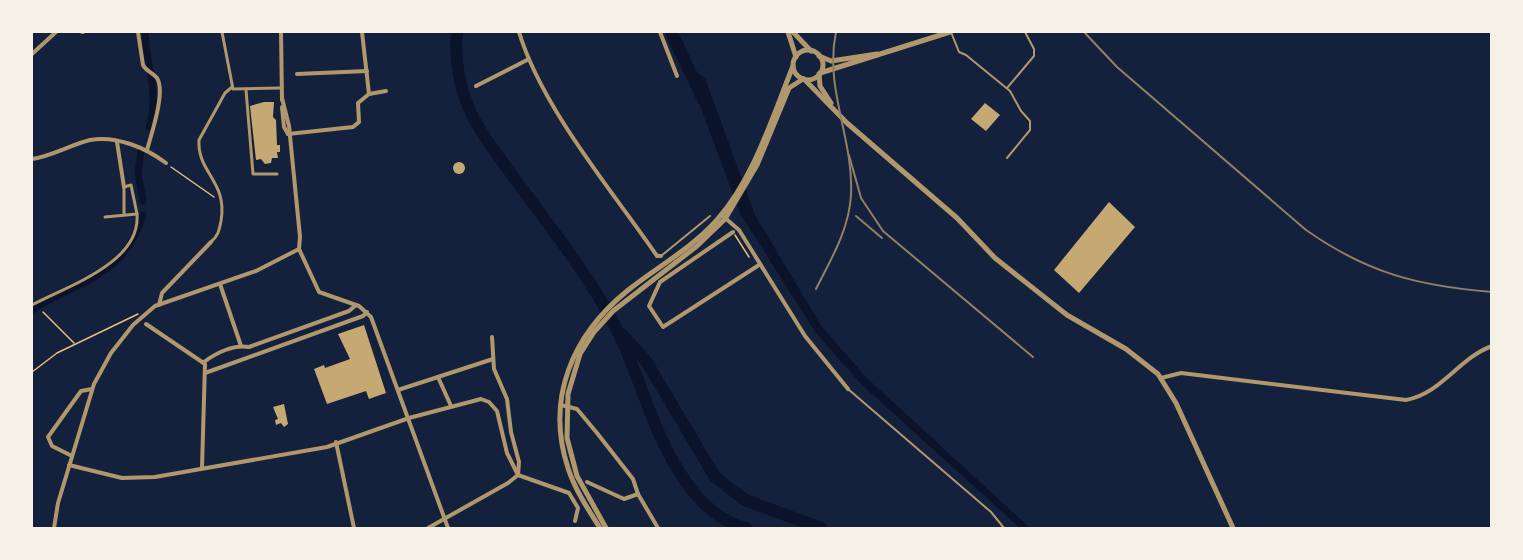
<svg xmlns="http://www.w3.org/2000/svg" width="1523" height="560" font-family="Bitter,serif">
<rect width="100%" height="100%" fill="#14213d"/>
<path fill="#0b132b" d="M664,32H678L697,72L705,78L755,215L822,327L867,378L1030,528H1020L861,384L815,332L740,213L702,111Z"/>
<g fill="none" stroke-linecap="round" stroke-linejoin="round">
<g stroke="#0b132b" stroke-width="7">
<path d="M145,32C146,67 160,91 149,127"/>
<path d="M141,151L138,174L143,201"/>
<path d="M32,310C80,279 124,278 143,215"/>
</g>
<g stroke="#0b132b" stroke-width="12">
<path d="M457,32C454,60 460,90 472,115C482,136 497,154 510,172C545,221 585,269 613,322C640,373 652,435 686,482C701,503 720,522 746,528"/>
<path d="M622,334L646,361L715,477L745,500L821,528"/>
</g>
</g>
<g fill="#c6a872">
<path d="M264,102H274L273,117L276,120L277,145H280V152H277L278,158H272L271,163L265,164L261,159L256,160L250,106Z"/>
<path d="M985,103L1000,115L986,131L971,119Z"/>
<circle cx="459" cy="168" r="6"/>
<path d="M1109,202L1135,227L1079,293L1054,270Z"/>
<path d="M364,325L386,393L369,399L366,391L327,404L314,369L324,365L325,368L350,359L338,334Z"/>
<path d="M284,404L288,424L284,427L281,423L276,425L275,420L278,419L273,407Z"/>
</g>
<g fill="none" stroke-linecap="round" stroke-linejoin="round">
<g stroke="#e5c07b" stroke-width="1.5">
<path d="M171,167L214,197"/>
<path d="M735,235L749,257"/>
<path d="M43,312L74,343"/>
<path d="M32,372L57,353L138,314"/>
</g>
<g stroke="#b1986c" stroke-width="2">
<path d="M951,32L959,52L966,55L1010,91L1021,111L1030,121V130L1007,158"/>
<path d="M1007,88L1034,56V49L1025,32"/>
<path d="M661,256L710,216"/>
<path d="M848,389L991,512L1004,528"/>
</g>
<g stroke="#b1986c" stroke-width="3">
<path d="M222,32L233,89L281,88"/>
<path d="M246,90L253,174H277"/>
<path d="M105,217L137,214L131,185L124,187V215"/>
<path d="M211,242C218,236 219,231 221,221C228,181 197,173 199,140L225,93L232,87"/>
<path d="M32,305C67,286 141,263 137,214"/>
</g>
<g stroke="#b1986c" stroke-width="4">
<path d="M82,32H83"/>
<path d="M138,32L143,65C146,71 153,73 157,78C166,92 151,135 147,150"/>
<path d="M281,32L282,100"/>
<path d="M362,32L369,94"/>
<path d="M519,32C542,108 611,189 657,256H661"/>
<path d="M660,32L677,76"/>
<path d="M32,54L56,32"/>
<path d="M297,74L367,71"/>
<path d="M476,86L529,59"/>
<path d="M369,94L386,91"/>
<path d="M282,98L289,126L300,237L299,249L319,292L359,306L371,317L448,528"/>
<path d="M282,107L284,127L288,134"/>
<path d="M288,134L353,127L359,122L358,103L369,94"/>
<path d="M117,142L124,187"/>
<path d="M32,159C52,156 70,145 90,140C116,135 146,148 166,163"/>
<path d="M724,217L739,230L805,336L848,389"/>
<path d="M733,232L660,282L649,306L663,327L759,265"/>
<path d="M220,284L241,346"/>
<path d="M159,305L162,293L211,242"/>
<path d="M146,324L205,364L202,468"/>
<path d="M492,337L494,369L507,399L511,432L519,462L518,475L569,493L578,508L575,521"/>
<path d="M204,362C216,353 234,344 249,347L349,311L356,305"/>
<path d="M205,373L363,316L367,312"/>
<path d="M438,377L451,406"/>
<path d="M1161,378L1181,373L1406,400C1441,394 1459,358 1492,346"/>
<path d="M398,390L493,359"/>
<path d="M561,405L577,409L597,433L633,479L638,494L658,528"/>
<path d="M336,442L354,528"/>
<path d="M72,456L52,446L48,437L81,391L92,389"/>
<path d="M69,465L122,478L155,477L327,447L409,418L481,399L489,402L497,411L507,453L518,475L508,483L428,528"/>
<path d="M587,482L624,499L638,494"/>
<path d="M54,528L58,503L94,384L111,353L133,325L155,306L256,271L299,249"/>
</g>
<g stroke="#b1986c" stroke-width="5">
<path d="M788,32L796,57"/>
<path d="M793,32L811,51"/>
<circle cx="808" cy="65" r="15"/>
<path d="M819,56L831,61L877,54"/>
<path d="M820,73L950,32"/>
<path d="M819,74L820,86L831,103"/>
<path d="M804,79L847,123L957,218L995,258L1067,315L1126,349L1158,374L1176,403L1233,528"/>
<path d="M600,528C588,509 575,490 568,468C545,398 573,335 627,291C657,267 691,249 717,220C754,178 772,118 793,66"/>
<path d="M606,528L577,476L567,438L568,394L580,354L594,332L613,311L697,246L725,219L757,165L789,88L803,79"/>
</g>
<g stroke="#918062" stroke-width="2">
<path d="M1084,32L1117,67L1306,230C1367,273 1418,286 1492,292"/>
<path d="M849,155L861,198L883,231L1033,357"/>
<path d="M856,216L882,238"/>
<path d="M816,289C831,259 849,230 851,195C854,139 824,89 836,32"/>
</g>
</g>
<rect width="1523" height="560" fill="none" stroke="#f6f1e7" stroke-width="66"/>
</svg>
